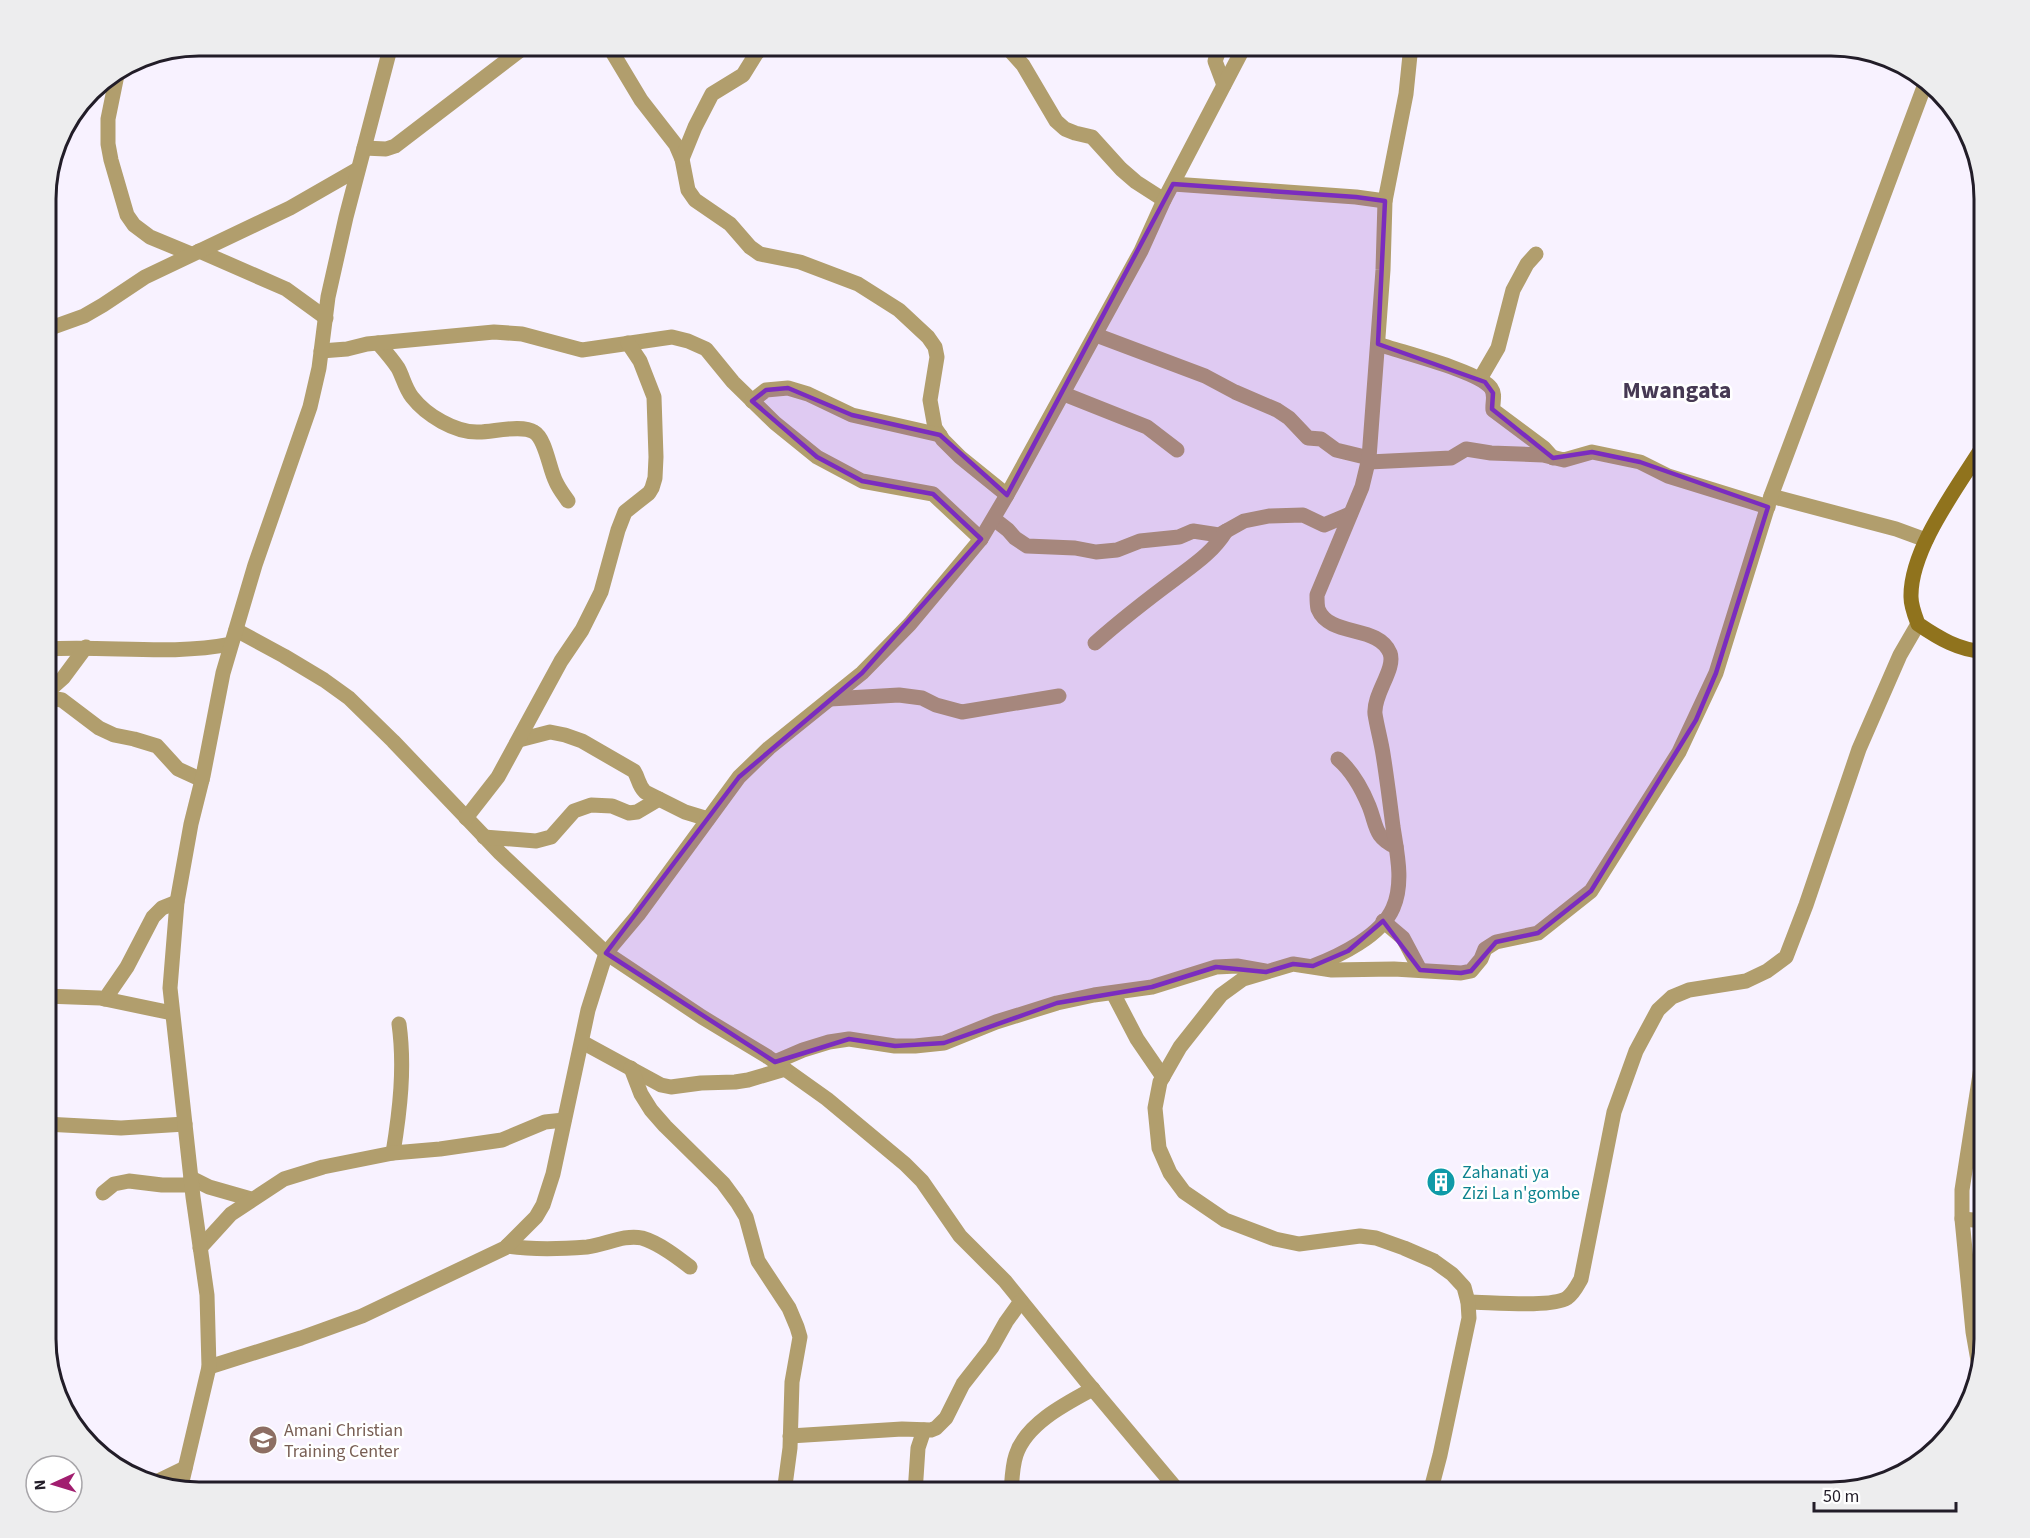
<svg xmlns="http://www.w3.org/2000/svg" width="2030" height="1538" font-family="'Source Sans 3',sans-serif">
<rect width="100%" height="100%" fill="#f8f2ff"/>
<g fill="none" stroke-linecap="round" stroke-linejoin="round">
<g stroke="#b19e6d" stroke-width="15">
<path d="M608,45L641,100L676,145L682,159L688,190L695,200L730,224L750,247L760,254L800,262L858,284L899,310L928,337L935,347L937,357L930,400L935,428L943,440L960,457L1007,495"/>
<path d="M1005,45L1023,65L1056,121L1065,129L1075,133L1092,137L1121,169L1136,182L1164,200"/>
<path d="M1221,45L1215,61L1224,85"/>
<path d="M118,70L108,119V144L111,160L127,215L134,225L150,237L191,254"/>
<path d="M364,148L386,149L395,146L527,45"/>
<path d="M682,159L695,127L712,94L743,75L756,54L765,45"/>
<path d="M1173,184L1356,197L1385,201"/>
<path d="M199,251L286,289L326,318"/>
<path d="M45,330L84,316L103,305L145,277L290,208L358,169"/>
<path d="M1096,335L1205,376L1235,392L1277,410L1289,418L1308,438L1321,439L1336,450L1369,458"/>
<path d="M378,343C385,351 392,359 398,368C403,377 405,388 412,397C426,415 455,433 479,432C493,432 522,424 534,432C546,439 549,469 556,482C559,489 564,495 568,501"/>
<path d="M1378,344C1400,352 1479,371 1491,388C1496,395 1492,403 1493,410L1544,448L1553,458"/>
<path d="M321,351L347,349L367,344L494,332L522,334L582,350L672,337L688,341L706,349L733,382L775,423L817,457L862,481L933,494L981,539"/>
<path d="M1480,379L1498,348L1513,290L1527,264L1536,254"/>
<path d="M1064,394L1147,427L1177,450"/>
<path d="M752,401L766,390L788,388L808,394L852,415L940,435"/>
<path d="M1369,462L1451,458L1466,449L1491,453L1543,455L1564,460L1592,452L1640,462L1668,476L1768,507"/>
<path d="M1771,496L1896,529L1926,540"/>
<path d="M994,519L1008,530L1015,538L1027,546L1075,548L1096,552L1117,550L1140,541L1179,537L1193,531L1219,535L1244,521L1269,516L1303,515L1324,525L1350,514"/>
<path d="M236,630L284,656L324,680L349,698L393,741L500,853L606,953L702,1017L768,1057L827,1099L905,1164L922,1181L960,1236L1005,1281L1086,1381L1180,1493"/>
<path d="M1095,643C1121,620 1148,599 1175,579C1195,564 1213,552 1226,531"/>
<path d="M45,649C107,645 170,656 231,644"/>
<path d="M45,694L63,678L86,647"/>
<path d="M45,697L62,700L99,728L114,735L134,739L157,746L178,769L202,780"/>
<path d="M830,699L899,695L922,698L936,705L962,712L1059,696"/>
<path d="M519,740L550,732L565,735L582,741L634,771C639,779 638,785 645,792L685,812L708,819"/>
<path d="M1338,759C1352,771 1362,789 1369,806C1377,826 1374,837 1396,847"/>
<path d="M466,818L498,777L561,661L582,630L601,592L618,530L625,512L649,493L652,488L655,478L656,457L654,397L640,361L628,343"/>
<path d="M484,837L536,841L551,837L574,811L591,805L612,806L629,813L637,812L659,799"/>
<path d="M1383,921L1403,938L1420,970"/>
<path d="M1313,966C1339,956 1381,936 1393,908C1404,883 1397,853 1393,827C1390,803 1387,779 1383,754C1381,741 1377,727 1375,714C1373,694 1396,669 1390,653C1378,624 1330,638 1318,609C1317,605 1317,599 1317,595L1362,487L1369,458L1383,270L1385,201L1406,94L1411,45"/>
<path d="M1113,993L1137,1039L1163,1077"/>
<path d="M45,996L100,998L172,1013"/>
<path d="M105,999L127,967L153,917L162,908L177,902"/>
<path d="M582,1042L661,1085L671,1087L701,1083L735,1082L748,1080L785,1069"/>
<path d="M775,1062L803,1050L829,1042L849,1039L895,1046H915L944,1043L996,1022L1057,1003L1094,995L1152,987L1216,967L1237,966L1265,971"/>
<path d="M631,1068L641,1094L651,1110L665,1126L723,1183L737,1202L746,1217L758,1261L789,1308L797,1327L800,1337L792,1382L790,1448L784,1493"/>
<path d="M45,1124L121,1128L185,1124"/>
<path d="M393,1153C400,1110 405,1067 399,1024"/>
<path d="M191,1178L209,1187L251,1199"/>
<path d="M103,1193L114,1184L129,1181L162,1185H192"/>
<path d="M1962,1219L1985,1221"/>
<path d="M507,1246C533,1250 561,1249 587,1247C605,1245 624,1234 642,1238C659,1243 676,1256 690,1267"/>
<path d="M200,1248L231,1214L284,1179L323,1167L393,1153L440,1149L502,1140L545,1122L564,1120"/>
<path d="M1468,1302C1490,1302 1551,1308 1567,1298C1574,1293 1577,1286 1581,1279L1614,1112L1636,1051L1658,1010L1672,997L1689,990L1746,981L1767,971L1786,957L1806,905L1859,749L1900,655L1918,624"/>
<path d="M209,1367L301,1338L362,1316L505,1248L536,1217L543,1205L553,1174L588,1010L606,953L638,915L739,777L769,748L862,673L910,624L981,539L1007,495L1141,251L1164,200L1245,45"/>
<path d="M1980,1372L1973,1332L1962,1219V1190L1985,1042"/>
<path d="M790,1436L902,1429L931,1430L936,1428L946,1418L963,1384L992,1347L1006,1322L1021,1301"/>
<path d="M150,1485L185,1468"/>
<path d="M180,1490L209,1367L207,1295L193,1197L170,988L177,902L191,824L203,776L223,673L255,565L310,407L319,368L328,297L346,217L391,45"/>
<path d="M915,1493L918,1448L924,1430"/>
<path d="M1011,1493C1012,1481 1012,1467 1016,1455C1026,1424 1065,1404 1093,1389"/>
<path d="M1430,1493L1440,1455L1469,1318L1468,1302L1464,1287L1452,1274L1434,1261L1404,1248L1376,1238L1360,1236L1299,1244L1275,1239L1225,1220L1184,1192L1170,1173L1159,1148L1155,1108L1160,1082L1180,1047L1221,995L1243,979L1293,964L1332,970L1394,969L1461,973L1471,971L1481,959L1485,949L1496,942L1538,933L1591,891L1679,752L1716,673L1771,496L1927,79"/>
</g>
<path stroke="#90731d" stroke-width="15" d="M1985,443C1960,484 1910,548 1911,597C1911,606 1915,616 1918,624C1937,637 1961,652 1985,651"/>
</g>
<path fill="#7b2cbf" fill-opacity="0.2" stroke="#7b2cbf" stroke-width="4.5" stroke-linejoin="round" d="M1173,184L1356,197L1385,201L1378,344L1485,382L1493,393L1492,409L1553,458L1592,452L1640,462L1768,507L1716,673L1696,720L1591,891L1538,933L1496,942L1471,971L1461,973L1420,970L1383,921L1348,951L1313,966L1293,964L1266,972L1216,967L1152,987L1057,1003L944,1043L895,1046L849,1039L775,1062L606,953L739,777L862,673L981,539L933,494L862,481L817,457L752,401L766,390L788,388L852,415L940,435L1007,495Z"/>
<defs>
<g id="building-disc" transform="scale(1.5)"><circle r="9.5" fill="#0f9aa8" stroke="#fff"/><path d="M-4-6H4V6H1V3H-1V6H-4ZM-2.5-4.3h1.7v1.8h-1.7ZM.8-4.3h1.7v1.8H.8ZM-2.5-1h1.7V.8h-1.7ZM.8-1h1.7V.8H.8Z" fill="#fff"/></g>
<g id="university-disc" transform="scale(1.5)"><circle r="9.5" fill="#8d6e63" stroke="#fff"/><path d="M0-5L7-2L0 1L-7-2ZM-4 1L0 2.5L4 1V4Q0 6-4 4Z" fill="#fff"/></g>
</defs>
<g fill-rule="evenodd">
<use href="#building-disc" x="1441" y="1182"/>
<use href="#university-disc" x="263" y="1440"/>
</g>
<g text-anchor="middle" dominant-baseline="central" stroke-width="5" stroke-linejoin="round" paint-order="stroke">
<g font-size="18" fill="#0d838f" stroke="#fff" text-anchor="start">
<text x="1462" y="1172">Zahanati ya<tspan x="1462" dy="21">Zizi La n'gombe</tspan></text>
</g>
<g font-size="18" fill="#785e54" stroke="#fff" text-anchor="start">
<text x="284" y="1430">Amani Christian<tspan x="284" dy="21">Training Center</tspan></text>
</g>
<g font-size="24" font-weight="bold" fill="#463953" stroke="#fff">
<text x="1677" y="390">Mwangata</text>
</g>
</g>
<path d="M0 0H2030V1538H0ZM199 56H1831A143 143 0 0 1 1974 199V1339A143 143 0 0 1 1831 1482H199A143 143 0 0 1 56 1339V199A143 143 0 0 1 199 56Z" fill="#ededee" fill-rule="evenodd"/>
<path fill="none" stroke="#221d28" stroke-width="3" d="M199 56H1831A143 143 0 0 1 1974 199V1339A143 143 0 0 1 1831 1482H199A143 143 0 0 1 56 1339V199A143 143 0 0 1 199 56Z"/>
<g transform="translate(54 1484) rotate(266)"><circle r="28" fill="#ffffff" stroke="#a7a5a9" stroke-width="1.5"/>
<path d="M0-4.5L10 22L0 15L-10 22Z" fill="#a11e6f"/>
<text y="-9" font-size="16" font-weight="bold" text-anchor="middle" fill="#221d28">N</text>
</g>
<path d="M1814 1502v9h142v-9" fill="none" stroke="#221d28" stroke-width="3"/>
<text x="1823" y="1502" font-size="18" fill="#221d28" stroke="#ffffff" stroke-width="4.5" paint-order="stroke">50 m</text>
</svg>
